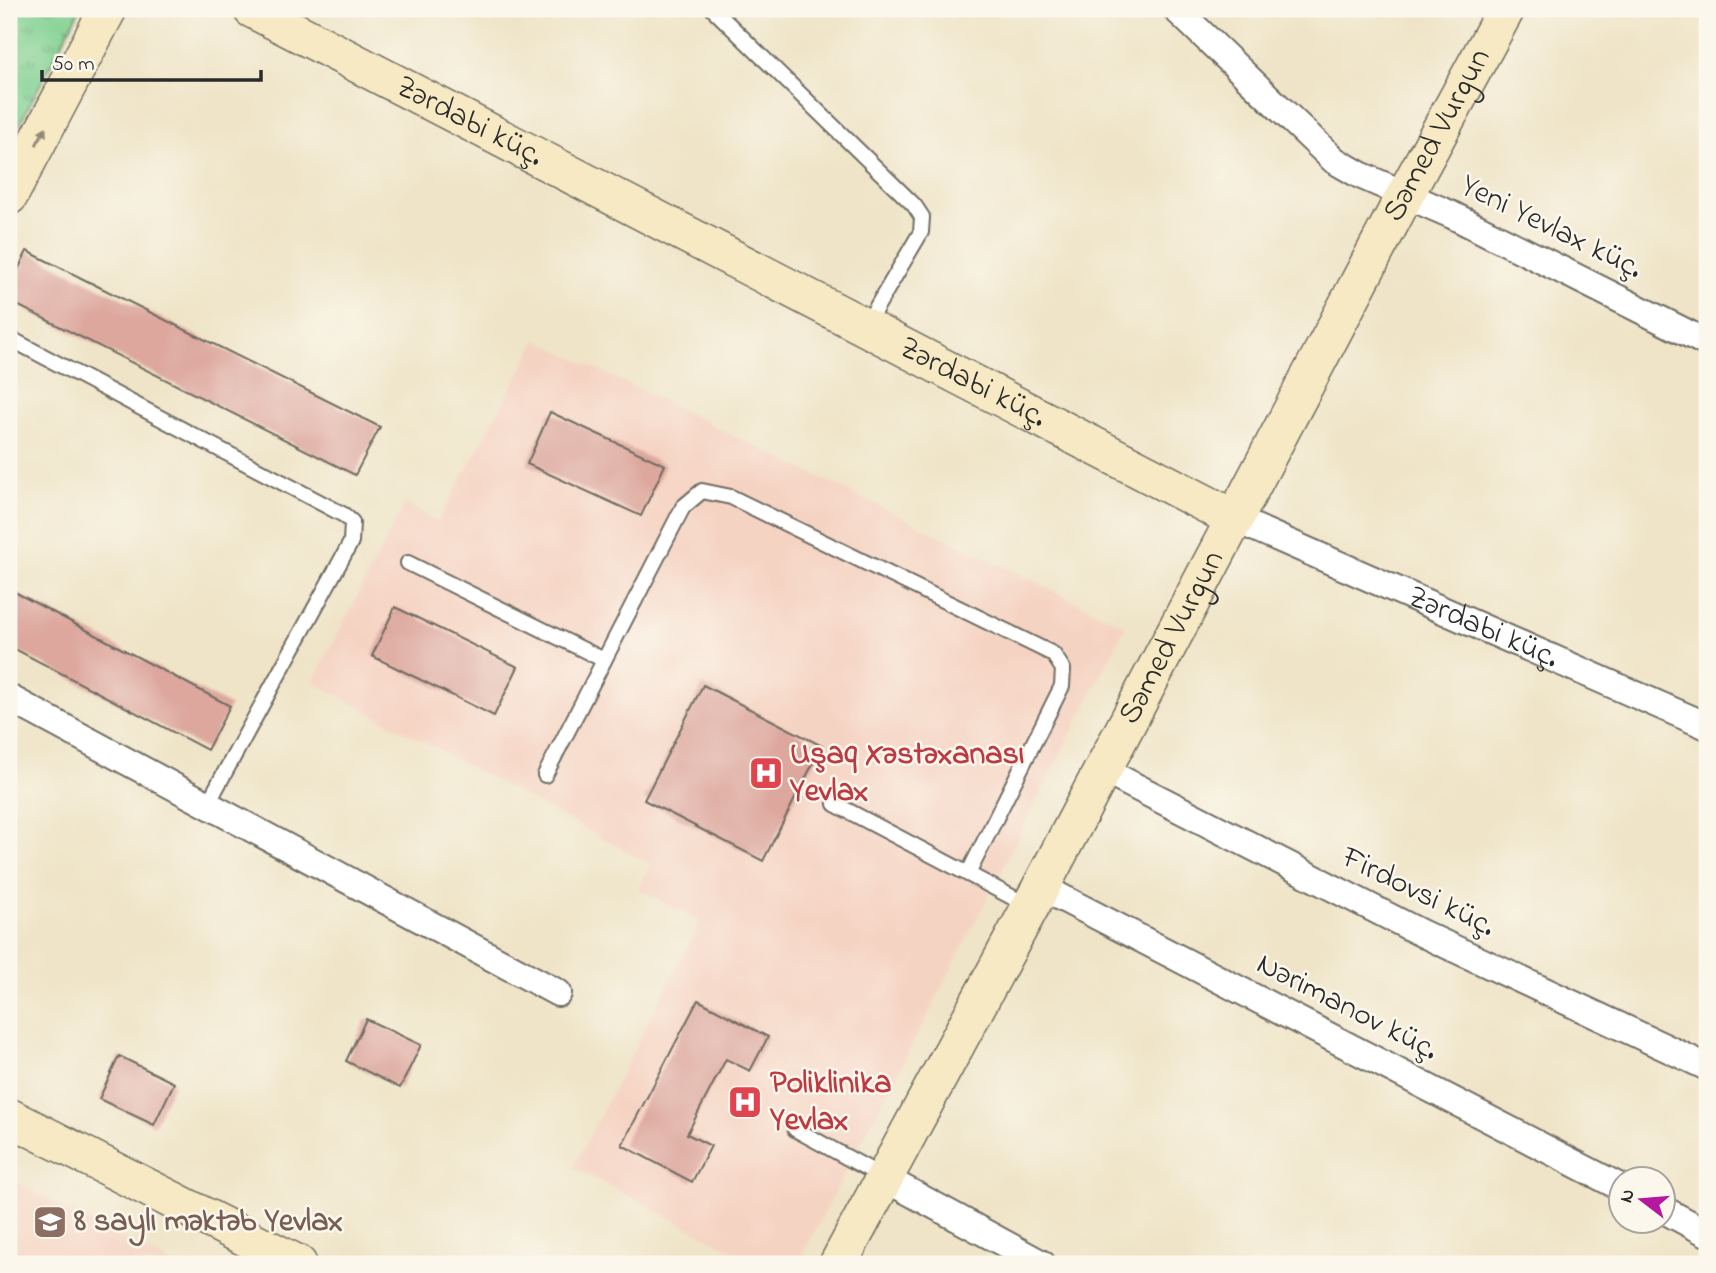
<svg xmlns="http://www.w3.org/2000/svg" width="1716" height="1273" font-family="'Indie Flower',sans-serif">
<defs>
<pattern id="park-tufts" width="24" height="20" patternUnits="userSpaceOnUse" patternTransform="scale(1.75)"><rect width="24" height="20" fill="#80d091"/><path d="M3 7l-1-3M5 7V3M7 7l1-3M15 17l-1-3M17 17v-4M19 17l1-3" fill="none" stroke="#69a977"/></pattern>
</defs>
<rect width="100%" height="100%" fill="#fbf7ec"/>
<filter id="ink" filterUnits="userSpaceOnUse"><feTurbulence type="fractalNoise" baseFrequency=".0143" numOctaves="2"/><feDisplacementMap in="SourceGraphic" scale="14" xChannelSelector="R" yChannelSelector="G"/><feConvolveMatrix kernelMatrix="1 2 1 2 8 2 1 2 1" color-interpolation-filters="sRGB"/></filter>
<filter id="wash" filterUnits="userSpaceOnUse"><feTurbulence type="fractalNoise" baseFrequency=".00686" numOctaves="4" result="noise"/><feDisplacementMap in="SourceGraphic" scale="28" xChannelSelector="R" yChannelSelector="G"/><feGaussianBlur stdDeviation="1.57" result="paint"/><feColorMatrix in="noise" values="0 0 0 0 0 0 0 0 0 0 0 0 0 0 0 0 0 1.4 0 .05"/><feComposite in="paint" operator="in"/></filter>
<g filter="url(#wash)">
<rect width="100%" height="100%" fill="#efe4c7"/>
<g fill="#f5d3c2">
<path d="M537,340L1126,626L917,1036L797,1264H759L573,1167L701,921L639,890L650,864L313,682L405,503L438,522Z"/>
<path d="M9,1179L172,1264H9Z"/>
</g>
<path fill="url(#park-tufts)" stroke="#567e5e" stroke-width="2" d="M9,9H80L9,144Z"/>
<g id="blocks">
<g fill="#dda79e">
<path d="M27,251L380,427L355,475L9,301V288Z"/>
<path d="M550,412L665,465L641,516L527,464Z"/>
<path d="M9,589L230,706L207,750L9,646Z"/>
<path d="M395,607L518,667L494,716L372,656Z"/>
<path d="M703,685L822,746L763,861L644,800Z"/>
<path d="M698,1000L768,1037L750,1071L726,1059L687,1134L711,1146L692,1182L622,1145Z"/>
<path d="M366,1019L421,1045L400,1088L346,1061Z"/>
<path d="M119,1056L174,1083L154,1125L99,1099Z"/>
</g>
</g>
</g>
<g filter="url(#ink)">
<use href="#blocks" fill-opacity="0" stroke="#706c62" stroke-width="2"/>
<g fill="none" stroke-linecap="round" stroke-linejoin="round">
<g stroke="#706c62" stroke-width="18">
<g id="lane">
<path d="M713,9L914,205L922,217L921,232L866,325"/>
<path d="M9,338L344,515L352,522L351,542L207,805"/>
<path d="M408,563L604,660"/>
<path d="M545,775L683,507L702,491L731,497L1053,654L1063,669L1062,686L968,874"/>
<path d="M835,804L1029,906"/>
<path d="M795,1129L883,1177"/>
</g>
</g>
<g stroke="#706c62" stroke-width="30">
<g id="street">
<path d="M1176,9L1334,160L1360,175L1452,215L1707,343"/>
<path id="s1" d="M1235,519L1707,726"/>
<path d="M9,698L558,993"/>
<path d="M1103,770L1421,933L1707,1067"/>
<path d="M1041,887L1622,1188"/>
<path d="M884,1178L1042,1264"/>
<path d="M1664,1210L1707,1233"/>
</g>
</g>
<g stroke="#706c62" stroke-width="40">
<g id="secondary">
<path id="s2" d="M252,9L1235,519"/>
<path d="M9,196L108,9"/>
<path d="M9,1117L298,1264"/>
<path id="s3" d="M838,1264L1041,887L1405,195L1506,9"/>
</g>
</g>
<use href="#lane" stroke="#fff" stroke-width="14"/>
<use href="#street" stroke="#fff" stroke-width="26"/>
<use href="#secondary" stroke="#f6e9c3" stroke-width="37"/>
</g>
<defs><path id="oneway-solid" d="M-6-.8H1V-3.2L6.5 0L1 3.2V.8H-6Z" transform="scale(1.75)"/></defs>
<use fill="#908a77" href="#oneway-solid" transform="translate(41 136) rotate(-62)"/>
</g>
<defs>
<g id="hospital-square" transform="scale(1.75)"><rect x="-9" y="-9" width="18" height="18" rx="4" fill="#e0444e" stroke="#fbf7ec"/><path d="M-5-5h3v3.5h4V-5h3V5h-3V1.5h-4V5h-3Z" fill="#fff"/></g>
<g id="school-square" transform="scale(1.75)"><rect x="-9" y="-9" width="18" height="18" rx="4" fill="#8d6e63" stroke="#fbf7ec"/><path d="M0-5L7-2L0 1L-7-2ZM-4 1L0 2.5L4 1V4Q0 6-4 4Z" fill="#fff"/></g>
</defs>
<g fill-rule="evenodd">
<use href="#hospital-square" x="766" y="773"/>
<use href="#hospital-square" x="745" y="1102"/>
<use href="#school-square" x="50" y="1222"/>
</g>
<g text-anchor="middle" dominant-baseline="central" stroke-width="5" stroke-linejoin="round" paint-order="stroke">
<g font-size="32" fill="#2b2b2b" stroke="#fbf7ec">
<text stroke="none"><textPath href="#s2" startOffset="245">Zərdabi küç.</textPath></text>
<text stroke="none"><textPath href="#s3" startOffset="1278">Səmed Vurgun</textPath></text>
<text transform="translate(1551 228) rotate(26)">Yeni Yevlax küç.</text>
<text stroke="none"><textPath href="#s2" startOffset="812">Zərdabi küç.</textPath></text>
<text stroke="none"><textPath href="#s1" startOffset="271">Zərdabi küç.</textPath></text>
<text stroke="none"><textPath href="#s3" startOffset="710">Səmed Vurgun</textPath></text>
<text transform="translate(1418 893) rotate(26)">Firdovsi küç.</text>
<text transform="translate(1347 1008) rotate(27)">Nərimanov küç.</text>
</g>
<g font-size="32" font-weight="bold" fill="#be3a42" stroke="#fbf7ec" text-anchor="start">
<text x="790" y="755">Uşaq Xəstəxanası<tspan x="790" dy="37">Yevlax</tspan></text>
<text x="770" y="1084">Poliklinika<tspan x="770" dy="37">Yevlax</tspan></text>
</g>
<g font-size="32" font-weight="bold" fill="#785e54" stroke="#fbf7ec" text-anchor="start">
<text x="74" y="1222">8 saylı məktəb Yevlax</text>
</g>
</g>
<rect width="1716" height="1273" fill="none" stroke="#fbf7ec" stroke-width="35"/>
<g transform="translate(1642 1200) rotate(286)"><circle r="33" fill="#fbf7ec" stroke="#a8a59f" stroke-width="2"/>
<path d="M0-5L12 26L0 18L-12 26Z" fill="#b5179e"/>
<text y="-10" font-size="19" font-weight="bold" text-anchor="middle" fill="#2b2b2b">N</text>
</g>
<path d="M42 70v10h219v-10" fill="none" stroke="#2b2b2b" stroke-width="3.5"/>
<text x="52" y="70" font-size="21" fill="#2b2b2b" stroke="#fbf7ec" stroke-width="5" paint-order="stroke">50 m</text>
</svg>
